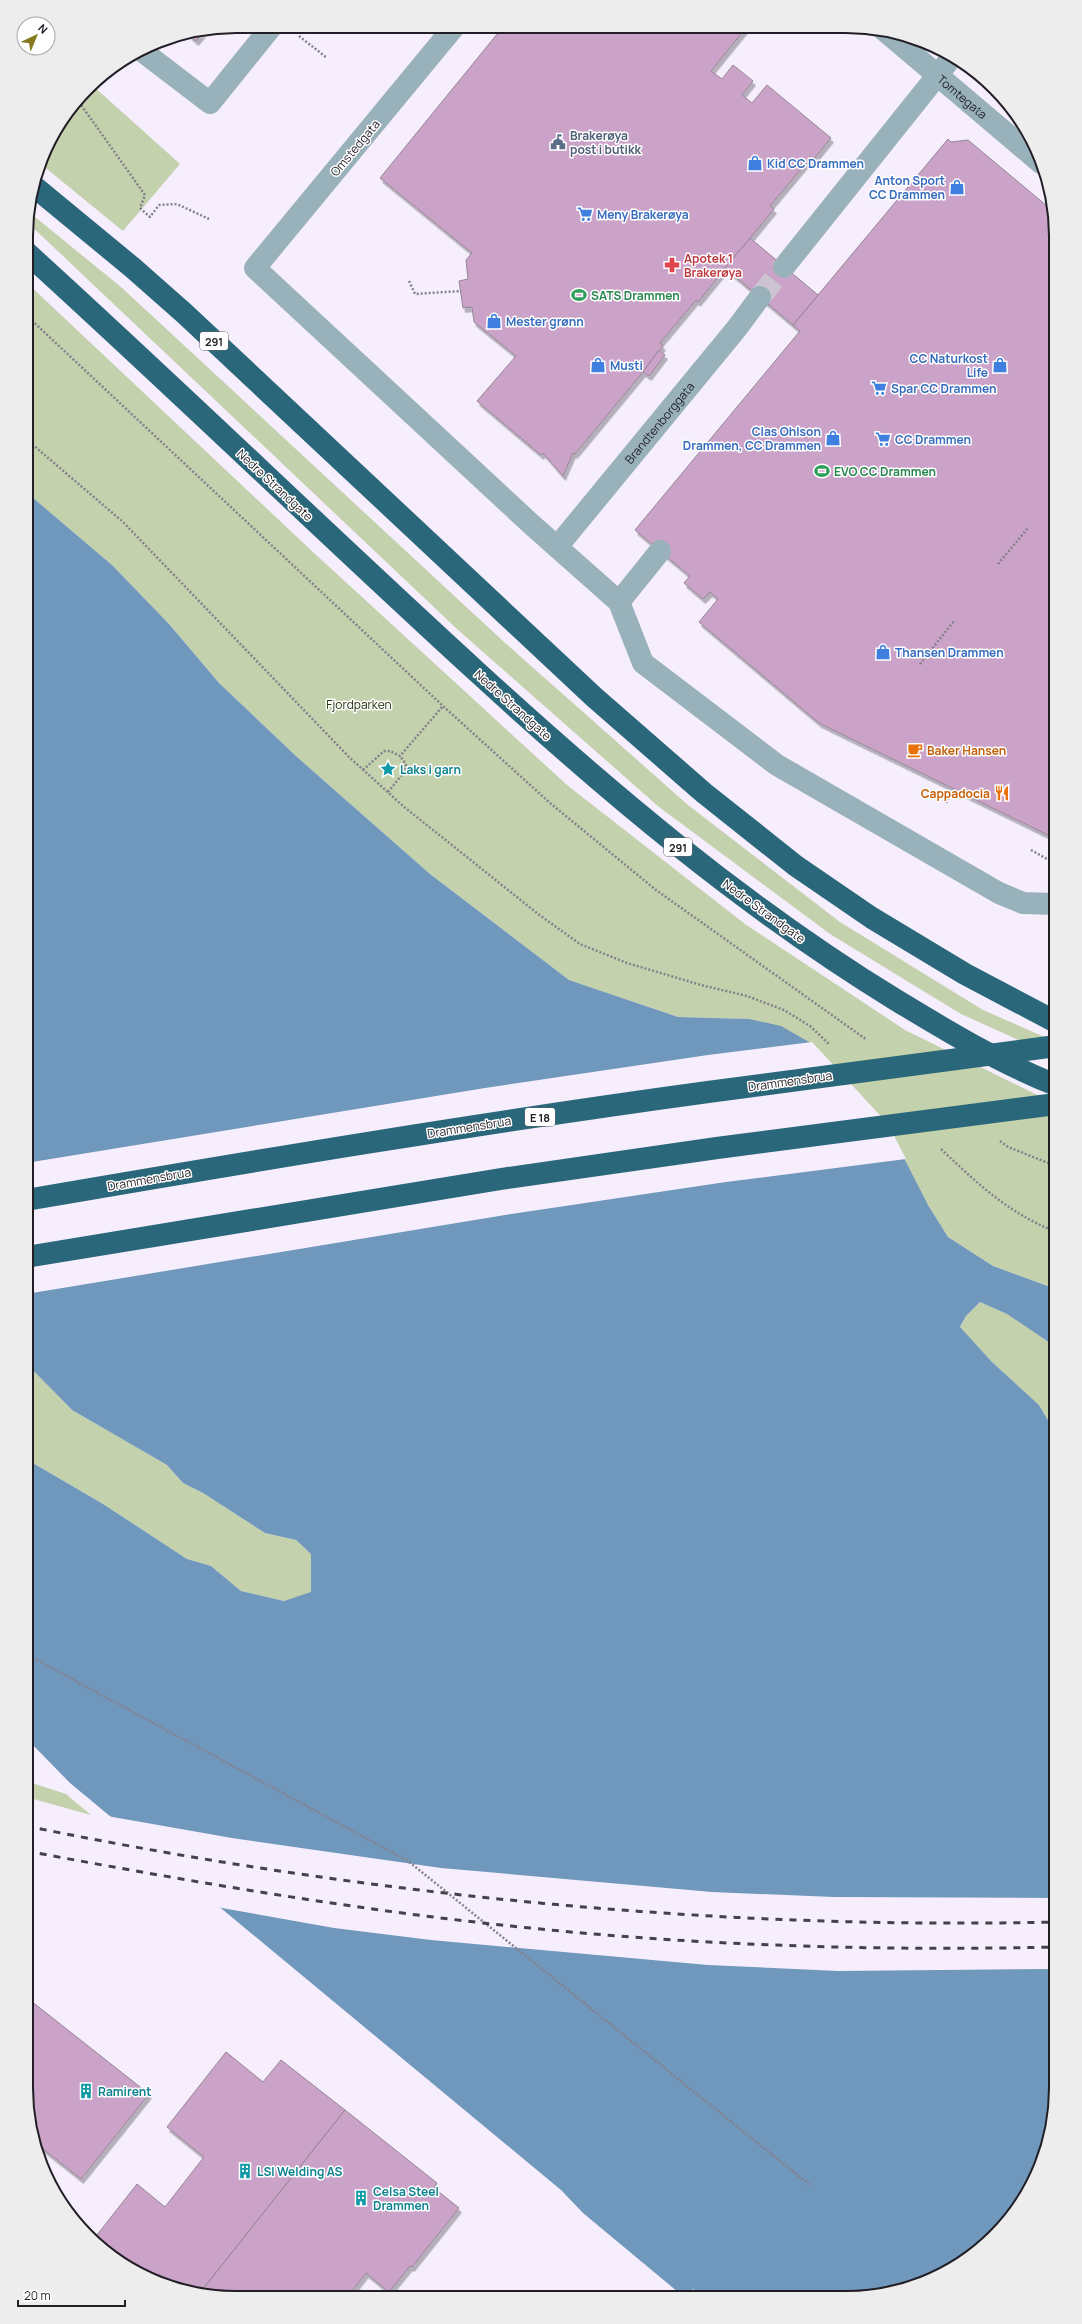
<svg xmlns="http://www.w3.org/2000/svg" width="1082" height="2324" font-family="Manrope,sans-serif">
<defs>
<filter id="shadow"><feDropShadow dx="2.5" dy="4.5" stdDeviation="0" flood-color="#0004"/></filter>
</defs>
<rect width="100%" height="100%" fill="#f6eefd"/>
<g fill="#c3d1ac">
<path d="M92,85L180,164L123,231L42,165L48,143Z"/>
<path d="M29,212L121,287L503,641L688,805L840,922L983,1010L1056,1042V1057L961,1014L830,934L659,807L457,629L27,222Z"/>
<path d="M26,282L314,553L567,785L745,924L905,1030L1056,1104V1289L993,1266L948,1237L928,1205L749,1019L678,1017L569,980L430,874L297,757L219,683L169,624L112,565L26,492Z"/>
<path d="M980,1302L1007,1314L1056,1347V1434L1039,1405L992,1362L960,1328L966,1316Z"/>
<path d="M26,1363L72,1410L167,1465L183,1483L203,1493L265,1533L296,1540L311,1554V1593L284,1601L241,1591L211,1566L187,1559L103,1504L26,1459Z"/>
<path d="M26,1781L66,1794L91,1815L26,1797Z"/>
</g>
<path fill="#7097bc" d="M26,492L112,565L169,624L219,683L297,757L430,874L569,980L678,1017L749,1019L781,1026L809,1042L887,1125L928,1205L948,1237L993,1266L1056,1289V1347L1007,1314L980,1302L966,1316L960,1327L992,1362L1039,1405L1056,1434V2102L1040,2168L1004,2226L962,2263L900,2291L846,2298L703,2297L693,2289L684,2297L583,2213L561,2190L70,1783L26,1738V1459L103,1504L187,1559L211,1566L241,1591L284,1601L311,1592V1554L296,1540L265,1533L203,1493L183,1483L167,1465L72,1410L26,1363Z"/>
<g fill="#f6eefd">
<path d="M812,1042L888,1124L906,1159L726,1182L505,1215L26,1294V1163L485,1088L708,1055Z"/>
<path d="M107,1816L232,1838L441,1868L712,1892L834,1897L1056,1898V1969L838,1971L708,1965L431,1940L334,1928L216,1907Z"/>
</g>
<g fill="#cba3c9" stroke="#958594" filter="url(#shadow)">
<path d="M502,28H604L608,32L611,28L745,29L711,71L722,79L733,65L753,81L742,95L752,103L767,85L831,138L809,165L806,163L770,206L774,209L698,302L696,300L660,343L663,346L643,372L575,454L573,453L563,476L543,453L541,455L477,401L516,356L474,322L472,307L463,308L459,281L468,279L466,260L472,253L380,178Z"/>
<path d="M203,33L196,41L189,35Z"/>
<path d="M948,139L951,142L968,140L1053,211L1056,236V839L819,723L699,622L718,599L710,592L703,599L684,583L690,576L635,530L800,331L793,325Z"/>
<path d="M750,238L818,295L793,325L725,268Z"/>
<path d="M659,350L665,355L649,376L643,372Z"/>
<path d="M26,1997L149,2094L81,2179L33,2141L26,2088Z"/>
<path d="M226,2052L263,2082L281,2060L345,2110L199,2294H195L143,2276L93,2240L137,2184L165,2207L204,2157L167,2127Z"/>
<path d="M345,2110L437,2183L434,2188L459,2208L412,2267L410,2266L389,2292L366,2273L349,2295L199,2294Z"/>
</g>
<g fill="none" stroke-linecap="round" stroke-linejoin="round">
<path stroke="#ccc4d2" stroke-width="22" stroke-dasharray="22 11" stroke-linecap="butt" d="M760,297L784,267"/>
<g stroke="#86808b" stroke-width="2.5" stroke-dasharray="2 2" stroke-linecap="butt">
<path d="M299,36L327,58"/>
<path d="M79,102L145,195L140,208L150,217L159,205L177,204L209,219"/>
<path d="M409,281L415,294L461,291"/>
<path d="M26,315L443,706L550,803L656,890L867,1040"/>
<path d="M26,439L123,522L349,757L403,806L538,914L580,944L627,963L701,985L747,996L784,1010L810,1026L830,1045"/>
<path d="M998,564L1028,528"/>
<path d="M920,664L954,621"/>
<path d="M363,770L384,751H390L400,756L443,706"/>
<path d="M388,792L405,771L406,764L400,756"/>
<path d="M946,803L951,792"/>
<path d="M1031,850L1056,864"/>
<path d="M1000,1141L1008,1147L1056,1166"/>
<path d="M941,1149C979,1185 1007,1212 1056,1232"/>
<path d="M26,1654L408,1861L811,2186"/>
</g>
<g stroke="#98b1ba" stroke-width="22">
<path d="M454,27L255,268L531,524L619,602L643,663L777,765L999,893L1023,903L1056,904"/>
<path id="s1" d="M884,30L1041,163"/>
<path d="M142,51L210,103L272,26"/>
<path d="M784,267L952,57"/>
<path id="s2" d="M557,547L737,328L760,297"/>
<path d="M619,602L660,551"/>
</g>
<g stroke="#2a677a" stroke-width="22">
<path d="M36,188L133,268L184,313L594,697L704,793L796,866L872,918L965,974L1056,1022"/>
<path d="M26,252C178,390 325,533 476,671C608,792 744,907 896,1000C947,1031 1000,1063 1056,1085"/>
</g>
<g stroke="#464149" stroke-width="3" stroke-dasharray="7 7" stroke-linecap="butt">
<path d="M26,1826C365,1895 710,1930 1056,1922"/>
<path d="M26,1851C193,1882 361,1911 530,1928C705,1946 881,1951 1056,1947"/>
</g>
<g stroke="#2a677a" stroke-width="22">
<path d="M26,1200C253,1161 480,1123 708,1092C824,1076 940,1061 1056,1046"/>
<path d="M26,1257L501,1179L717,1148L1056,1104"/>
</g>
</g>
<defs>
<g id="civic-bare" transform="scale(1.2)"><path d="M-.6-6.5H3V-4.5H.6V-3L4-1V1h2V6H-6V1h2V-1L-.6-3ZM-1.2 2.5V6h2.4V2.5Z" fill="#5c6f8a" stroke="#fff" stroke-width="2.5" paint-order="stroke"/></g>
<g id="shop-bare" transform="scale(1.2)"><path d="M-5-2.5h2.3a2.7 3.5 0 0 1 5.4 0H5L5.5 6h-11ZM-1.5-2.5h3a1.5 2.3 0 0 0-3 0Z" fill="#3f7fe0" stroke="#fff" stroke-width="2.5" paint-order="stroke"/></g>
<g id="supermarket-bare" transform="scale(1.2)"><path d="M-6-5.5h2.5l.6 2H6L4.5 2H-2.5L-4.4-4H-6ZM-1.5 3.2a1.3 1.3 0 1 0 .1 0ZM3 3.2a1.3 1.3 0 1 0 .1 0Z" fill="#3f7fe0" stroke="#fff" stroke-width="2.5" paint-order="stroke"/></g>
<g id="pharmacy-bare" transform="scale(1.2)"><path d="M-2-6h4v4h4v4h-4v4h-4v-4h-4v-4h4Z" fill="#e0444e" stroke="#fff" stroke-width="2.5" paint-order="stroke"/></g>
<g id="stadium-bare" transform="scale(1.2)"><path d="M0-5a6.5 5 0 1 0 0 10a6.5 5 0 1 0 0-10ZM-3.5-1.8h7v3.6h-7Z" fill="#2e9e5b" stroke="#fff" stroke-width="2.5" paint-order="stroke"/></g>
<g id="cafe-bare" transform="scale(1.2)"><path d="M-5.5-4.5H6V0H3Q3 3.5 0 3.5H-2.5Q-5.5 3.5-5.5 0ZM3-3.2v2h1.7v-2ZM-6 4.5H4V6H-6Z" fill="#e8710a" stroke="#fff" stroke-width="2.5" paint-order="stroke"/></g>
<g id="sight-bare" transform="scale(1.2)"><path d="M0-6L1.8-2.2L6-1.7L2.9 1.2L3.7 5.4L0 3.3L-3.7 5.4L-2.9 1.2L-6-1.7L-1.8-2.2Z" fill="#0f9aa8" stroke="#fff" stroke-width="2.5" paint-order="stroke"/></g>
<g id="restaurant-bare" transform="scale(1.2)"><path d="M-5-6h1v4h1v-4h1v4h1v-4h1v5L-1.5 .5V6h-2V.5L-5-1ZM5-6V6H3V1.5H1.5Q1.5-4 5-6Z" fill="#e8710a" stroke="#fff" stroke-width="2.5" paint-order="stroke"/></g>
<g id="building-bare" transform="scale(1.2)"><path d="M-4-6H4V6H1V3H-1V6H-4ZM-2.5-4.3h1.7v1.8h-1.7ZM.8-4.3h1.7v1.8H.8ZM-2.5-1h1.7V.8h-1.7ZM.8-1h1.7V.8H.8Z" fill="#0f9aa8" stroke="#fff" stroke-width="2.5" paint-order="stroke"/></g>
</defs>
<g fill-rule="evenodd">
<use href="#civic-bare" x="558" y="142"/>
<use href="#shop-bare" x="755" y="163"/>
<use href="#shop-bare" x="957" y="187"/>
<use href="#supermarket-bare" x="585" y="214"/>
<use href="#pharmacy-bare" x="672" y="265"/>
<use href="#stadium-bare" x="579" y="295"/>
<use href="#shop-bare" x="494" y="321"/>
<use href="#shop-bare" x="598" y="365"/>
<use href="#shop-bare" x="1000" y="365"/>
<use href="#supermarket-bare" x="879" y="388"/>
<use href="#shop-bare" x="833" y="438"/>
<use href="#supermarket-bare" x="883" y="439"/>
<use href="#stadium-bare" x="822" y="471"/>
<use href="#shop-bare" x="883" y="652"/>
<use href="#cafe-bare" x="915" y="750"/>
<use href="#sight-bare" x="388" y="769"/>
<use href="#restaurant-bare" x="1002" y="793"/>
<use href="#building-bare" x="86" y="2091"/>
<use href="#building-bare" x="245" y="2171"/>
<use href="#building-bare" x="361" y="2198"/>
</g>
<g text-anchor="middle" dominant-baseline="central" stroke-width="3" stroke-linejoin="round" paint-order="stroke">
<g fill="#fff" stroke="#646266" stroke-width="1">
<rect x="200" y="332" width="28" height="18" rx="3"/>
<rect x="664" y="838" width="28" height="18" rx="3"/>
<rect x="525" y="1108" width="30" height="18" rx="3"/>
</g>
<g font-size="11" font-weight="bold" fill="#221e25">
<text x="214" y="341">291</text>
<text x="678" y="847">291</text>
<text x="540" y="1117">E 18</text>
</g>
<g font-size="12" fill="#221e25" stroke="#fff">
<text stroke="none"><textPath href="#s1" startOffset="103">Tomtegata</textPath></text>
<text transform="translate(355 148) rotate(-50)">Omstedgata</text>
<text stroke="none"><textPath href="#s2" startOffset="161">Brandtenborggata</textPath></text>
<text transform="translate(275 485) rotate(43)">Nedre Strandgate</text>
<text transform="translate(513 705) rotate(42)">Nedre Strandgate</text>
<text transform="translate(764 911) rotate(36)">Nedre Strandgate</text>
<text transform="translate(790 1081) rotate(-8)">Drammensbrua</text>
<text transform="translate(469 1127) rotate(-9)">Drammensbrua</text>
<text transform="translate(149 1179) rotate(-10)">Drammensbrua</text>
</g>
<g font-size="12" font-weight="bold" fill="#4e5e75" stroke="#fff" text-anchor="start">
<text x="570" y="135">Brakerøya<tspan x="570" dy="14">post i butikk</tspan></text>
</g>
<g font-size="12" font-weight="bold" fill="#366cbe" stroke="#fff" text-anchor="start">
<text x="767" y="163">Kid CC Drammen</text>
<text x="945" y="180" text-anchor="end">Anton Sport<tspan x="945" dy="14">CC Drammen</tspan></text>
<text x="597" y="214">Meny Brakerøya</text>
<text x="506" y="321">Mester grønn</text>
<text x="988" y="358" text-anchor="end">CC Naturkost<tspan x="988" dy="14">Life</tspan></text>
<text x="610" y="365">Musti</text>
<text x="891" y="388">Spar CC Drammen</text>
<text x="821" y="431" text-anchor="end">Clas Ohlson<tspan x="821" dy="14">Drammen, CC Drammen</tspan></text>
<text x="895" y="439">CC Drammen</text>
<text x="895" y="652">Thansen Drammen</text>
</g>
<g font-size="12" font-weight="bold" fill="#be3a42" stroke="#fff" text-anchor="start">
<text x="684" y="258">Apotek 1<tspan x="684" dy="14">Brakerøya</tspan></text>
</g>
<g font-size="12" font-weight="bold" fill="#27864d" stroke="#fff" text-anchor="start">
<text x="591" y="295">SATS Drammen</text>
<text x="834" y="471">EVO CC Drammen</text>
</g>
<g font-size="12" fill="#242f0a" stroke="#fff">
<text x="359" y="704">Fjordparken</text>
</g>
<g font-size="12" font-weight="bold" fill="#c56008" stroke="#fff" text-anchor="start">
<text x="927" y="750">Baker Hansen</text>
<text x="990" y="793" text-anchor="end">Cappadocia</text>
</g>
<g font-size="12" font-weight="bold" fill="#0d838f" stroke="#fff" text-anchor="start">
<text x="400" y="769">Laks i garn</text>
<text x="98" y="2091">Ramirent</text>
<text x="257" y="2171">LSI Welding AS</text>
<text x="373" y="2191">Celsa Steel<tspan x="373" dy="14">Drammen</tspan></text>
</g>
</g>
<path d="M0 0H1082V2324H0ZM236 33H846A203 203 0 0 1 1049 236V2088A203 203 0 0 1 846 2291H236A203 203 0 0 1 33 2088V236A203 203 0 0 1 236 33Z" fill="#ededee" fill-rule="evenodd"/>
<path fill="none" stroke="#221e25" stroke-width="2" d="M236 33H846A203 203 0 0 1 1049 236V2088A203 203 0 0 1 846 2291H236A203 203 0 0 1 33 2088V236A203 203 0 0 1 236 33Z"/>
<g transform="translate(36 36) rotate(44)"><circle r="19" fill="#ffffff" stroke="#a7a5a8"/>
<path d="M0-3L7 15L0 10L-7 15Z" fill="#84791d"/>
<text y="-6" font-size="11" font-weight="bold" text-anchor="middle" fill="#221e25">N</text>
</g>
<path d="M18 2300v6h107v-6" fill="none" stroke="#221e25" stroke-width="2"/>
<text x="24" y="2300" font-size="12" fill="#221e25" stroke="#ffffff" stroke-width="3" paint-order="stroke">20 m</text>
</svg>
